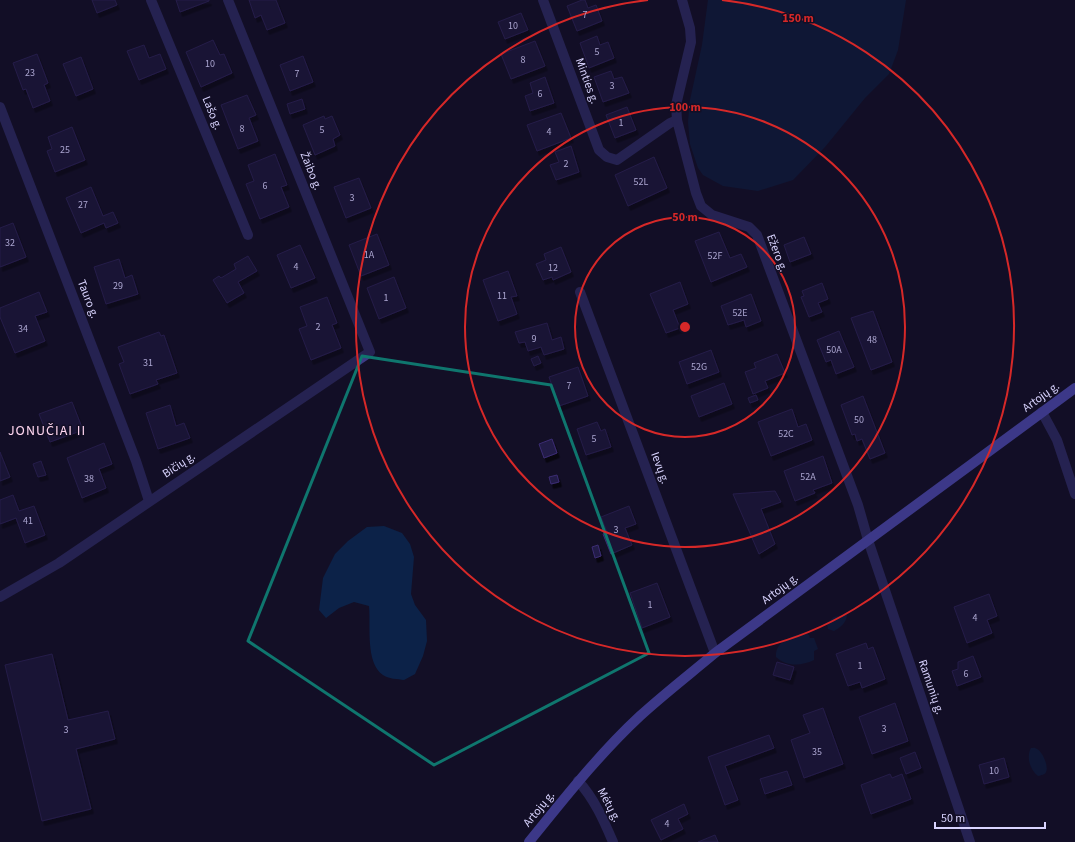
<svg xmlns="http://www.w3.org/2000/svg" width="1075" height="842" font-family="'Source Sans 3',sans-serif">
<defs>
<filter id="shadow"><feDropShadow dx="2.5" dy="4.5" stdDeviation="0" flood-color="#0009"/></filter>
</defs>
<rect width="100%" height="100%" fill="#130f26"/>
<g fill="#0c2248">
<path d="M708,0H906L898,50L889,74L865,98L825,147L793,180L758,191L723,186L703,175L698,168L690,144L688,122L690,100L702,45Z"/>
<path d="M384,526L402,533L410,544L414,557L411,594L415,605L426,620L427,641L423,656L415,674L404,680C398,679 388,679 383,675C365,663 371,625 369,606L354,602L339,608L326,618L319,610L323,578L335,554L348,541L367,527Z"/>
<path d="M843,615H847C846,623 841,627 834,631L828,629L827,623L834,617Z"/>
<path d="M804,633L809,635L810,638H814L818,649L814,651V660C801,666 787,667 776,657C775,641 792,636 804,633Z"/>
<path d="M1031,748C1033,748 1034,747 1037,749C1042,751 1049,766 1046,772C1045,775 1041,775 1038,776C1030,770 1026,757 1031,748Z"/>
</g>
<g fill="#241b47" stroke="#3b2d73" filter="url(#shadow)">
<path d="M92,0H115L117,5L97,13Z"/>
<path d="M176,0H209V1L180,12Z"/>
<path d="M249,0H276L285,23L267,30L261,15L255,18Z"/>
<path d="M582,0H585L588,8L596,5L602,21L577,31L567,6Z"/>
<path d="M521,13L528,30L505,39L498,22Z"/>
<path d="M597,36L600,45L608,42L614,58L589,68L580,43Z"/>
<path d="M213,40L220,55L224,54L232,73L201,87L186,52Z"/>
<path d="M535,41L545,66L511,79L501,54Z"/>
<path d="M144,45L149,58L160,54L166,69L139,80L127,51Z"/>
<path d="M37,54L48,83L44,85L50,101L33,108L26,89L23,90L13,63Z"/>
<path d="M303,56L313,82L290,91L280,65Z"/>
<path d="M81,57L93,89L76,96L63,64Z"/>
<path d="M611,71L614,79L622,77L629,93L603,102L594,77Z"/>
<path d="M545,77L554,103L530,111L525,96L533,93L530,83Z"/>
<path d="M247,95L256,115L249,118L258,141L238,149L221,105Z"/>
<path d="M302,99L305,109L290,114L287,104Z"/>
<path d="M627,107L636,130L615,138L606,115Z"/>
<path d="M561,113L571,138L537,151L527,125Z"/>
<path d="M324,116L325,119L332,116L340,135L333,139L335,146L315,155L303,125Z"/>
<path d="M72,127L85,160L55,172L47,151L52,149L48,137Z"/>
<path d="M571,146L579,172L556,180L550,165L559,162L555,152Z"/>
<path d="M275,154L287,185L281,187L289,207L260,219L246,184L254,181L248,165Z"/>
<path d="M654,157L667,188L628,206L615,175Z"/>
<path d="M359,178L371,208L346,218L334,187Z"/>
<path d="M91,187L103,216L113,212L118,223L106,228L104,223L81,233L66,198Z"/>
<path d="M13,223L26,257L0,267V228Z"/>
<path d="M719,232L730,258L741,254L747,267L711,282L695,241Z"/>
<path d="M377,234L389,265L361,276L349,245Z"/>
<path d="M804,237L811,254L790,262L784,245Z"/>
<path d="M300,245L315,278L291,288L277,255Z"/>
<path d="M561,247L571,272L553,280L552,277L543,280L536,264L546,260L544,254Z"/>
<path d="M248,256L257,271L238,282L244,293L227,303L213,280L219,276L221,278L236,269L234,264Z"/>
<path d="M119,259L125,278L132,275L138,294L106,304L94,267Z"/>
<path d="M508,271L517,296L511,297L517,314L498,321L483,280Z"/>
<path d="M394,277L406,308L379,319L367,288Z"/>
<path d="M680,282L688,304L673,310L680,328L666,333L650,294Z"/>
<path d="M822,283L828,299L818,303L822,312L809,317L801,297L804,296L802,291Z"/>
<path d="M39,292L47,312L35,316L45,341L15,353L0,317V308Z"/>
<path d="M751,294L761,321L746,327L744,320L728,325L721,306Z"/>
<path d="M327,297L337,323L332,325L341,348L311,360L299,329L307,326L300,307Z"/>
<path d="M873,311L892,362L871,370L851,318Z"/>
<path d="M547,323L552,340L561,337L564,349L544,355L541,347L528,351L525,342L519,343L515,332Z"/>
<path d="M839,331L854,367L836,374L831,360L826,362L817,340Z"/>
<path d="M159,332L161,336L164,335L177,373L156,380L158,384L130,394L119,364L124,362L118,347Z"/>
<path d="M711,350L719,372L687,384L679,362Z"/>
<path d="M777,354L785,373L765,381L768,388L753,394L745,372L756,368L754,363Z"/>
<path d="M538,356L541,363L534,366L531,359Z"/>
<path d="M578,367L588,396L559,406L549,377Z"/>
<path d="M724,383L732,404L699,417L691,396Z"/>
<path d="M756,395L758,400L750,403L748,398Z"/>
<path d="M863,396L885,453L870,459L862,439L857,441L855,434L852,435L841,405Z"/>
<path d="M72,402L83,430L50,442L39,414Z"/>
<path d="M170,405L176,426L184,423L190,438L158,449L146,413Z"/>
<path d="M792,409L798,427L806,424L812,440L771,456L758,422Z"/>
<path d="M597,422L601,431L605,429L611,447L586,455L577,429Z"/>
<path d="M552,439L557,453L544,458L539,444Z"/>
<path d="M104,443L112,464L99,469L106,488L82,498L67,458Z"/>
<path d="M0,452L10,477L0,481Z"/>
<path d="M823,456L832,483L813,490L815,493L795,501L784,471Z"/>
<path d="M41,461L46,475L38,477L33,464Z"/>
<path d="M557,475L559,482L551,484L549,477Z"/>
<path d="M775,491L781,502L761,509L775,544L759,554L733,494Z"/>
<path d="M13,495L19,511L34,506L45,535L25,543L16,518L0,524V500Z"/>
<path d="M629,506L636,524L625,528L632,545L611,554L603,534L607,532L601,517Z"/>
<path d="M598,545L601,556L595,558L592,547Z"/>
<path d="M657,583L670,617L642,628L630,593Z"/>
<path d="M989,594L997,616L987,620L992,633L967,643L954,607Z"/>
<path d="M866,643L868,649L873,647L885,679L862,688L860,682L848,686L836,654Z"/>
<path d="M52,654L68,720L108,711L115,739L76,749L91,809L42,821L5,665Z"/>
<path d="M973,656L981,677L957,686L952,671L958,669V662Z"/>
<path d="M777,662L794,667L790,680L773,675Z"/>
<path d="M895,703L908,741L872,754L859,717Z"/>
<path d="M823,708L843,764L804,778L791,740L810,733L803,715Z"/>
<path d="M769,735L774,748L725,766L738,800L725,805L708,757Z"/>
<path d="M915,752L921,768L906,774L900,758Z"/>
<path d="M1004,758L1009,777L984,784L979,765Z"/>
<path d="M787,771L792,785L765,794L760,779Z"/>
<path d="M890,774L892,778L902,774L911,799L871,814L861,785Z"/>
<path d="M684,804L688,814L678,819L683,829L661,840L651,820Z"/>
<path d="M715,835L718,842H698Z"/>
</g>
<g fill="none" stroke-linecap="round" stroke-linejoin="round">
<g stroke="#3d3a85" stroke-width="10">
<path d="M151,0L248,235"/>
<path d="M543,0L599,150L607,157L617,160L670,123L677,120"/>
<path d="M682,0L690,28L691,42L676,105L677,120L696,193L701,206L712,215L749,227L757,235L858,505L868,540L970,842"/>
<path d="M0,107L136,461L149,501"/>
<path d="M580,292L715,653"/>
<path d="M1042,412L1057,440L1075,494"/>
<path d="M0,597L59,563L370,352L228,0"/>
<path d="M578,781C594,798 604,821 613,842"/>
</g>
<path stroke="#6f6bff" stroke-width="10" d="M529,842C564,799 599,754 640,716C664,694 690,674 715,653L1075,388"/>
</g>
<path d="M0 0H1075V842H0ZM362,356L551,385L649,653L434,765L248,641Z" fill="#130f26" fill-opacity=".55" fill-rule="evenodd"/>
<path fill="none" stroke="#0f766e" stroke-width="3" stroke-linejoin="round" d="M362,356L551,385L649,653L434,765L248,641Z"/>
<g fill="none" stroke="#d62828" stroke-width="2">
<circle cx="685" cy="327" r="110"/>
<circle cx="685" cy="327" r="220"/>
<path d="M722 0A329 329 0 1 1 648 0"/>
</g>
<g text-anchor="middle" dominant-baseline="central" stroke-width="3" stroke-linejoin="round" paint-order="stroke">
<g font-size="10" fill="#aca6d1">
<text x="585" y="15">7</text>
<text x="513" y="26">10</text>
<text x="597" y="52">5</text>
<text x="523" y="60">8</text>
<text x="210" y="64">10</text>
<text x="30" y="73">23</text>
<text x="297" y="74">7</text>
<text x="612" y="86">3</text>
<text x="540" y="94">6</text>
<text x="621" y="123">1</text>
<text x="242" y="129">8</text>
<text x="322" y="130">5</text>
<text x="549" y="132">4</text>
<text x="65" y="150">25</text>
<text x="566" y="164">2</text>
<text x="641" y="182">52L</text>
<text x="265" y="186">6</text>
<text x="352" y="198">3</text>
<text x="83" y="205">27</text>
<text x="10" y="243">32</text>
<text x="369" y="255">1A</text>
<text x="715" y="256">52F</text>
<text x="296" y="267">4</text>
<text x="553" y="268">12</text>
<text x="118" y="286">29</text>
<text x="502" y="296">11</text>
<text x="386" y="298">1</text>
<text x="740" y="313">52E</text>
<text x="318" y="327">2</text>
<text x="23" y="329">34</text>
<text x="534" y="339">9</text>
<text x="872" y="340">48</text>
<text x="834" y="350">50A</text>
<text x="148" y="363">31</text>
<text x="699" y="367">52G</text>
<text x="569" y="386">7</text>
<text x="859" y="420">50</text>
<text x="786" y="434">52C</text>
<text x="594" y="439">5</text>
<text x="808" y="477">52A</text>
<text x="89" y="479">38</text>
<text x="28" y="521">41</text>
<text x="616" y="530">3</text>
<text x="650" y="605">1</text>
<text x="975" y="618">4</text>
<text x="860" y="666">1</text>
<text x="966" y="674">6</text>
<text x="884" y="729">3</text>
<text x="66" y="730">3</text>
<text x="817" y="752">35</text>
<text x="994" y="771">10</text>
<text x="667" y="824">4</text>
</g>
<g font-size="12" fill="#d9d4ff" stroke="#130f26">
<text transform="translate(587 81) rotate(70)">Minties g.</text>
<text transform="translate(212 113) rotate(68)">Lašo g.</text>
<text transform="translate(311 171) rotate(68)">Žaibo g.</text>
<text transform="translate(777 253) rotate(69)">Ežero g.</text>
<text transform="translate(88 299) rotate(69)">Tauro g.</text>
<text transform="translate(1041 397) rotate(-36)">Artojų g.</text>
<text transform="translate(179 465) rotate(-34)">Bičių g.</text>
<text transform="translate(660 468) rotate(70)">Ievų g.</text>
<text transform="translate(780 589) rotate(-37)">Artojų g.</text>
<text transform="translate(931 687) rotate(71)">Ramunių g.</text>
<text transform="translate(609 805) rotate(62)">Mėtų g.</text>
<text transform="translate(539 809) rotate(-51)">Artojų g.</text>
</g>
<g font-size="14" letter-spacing="1" fill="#ffd6f0" stroke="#130f26">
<text x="47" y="431">JONUČIAI II</text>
</g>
</g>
<circle cx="685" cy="327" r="6" fill="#d62828" stroke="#130f26" stroke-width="2"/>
<g font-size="12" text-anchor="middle" font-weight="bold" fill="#d62828" stroke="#130f26" stroke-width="3" stroke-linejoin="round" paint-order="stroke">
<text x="798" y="22">150 m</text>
<text x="685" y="111">100 m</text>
<text x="685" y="221">50 m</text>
</g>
<path d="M935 822v6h110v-6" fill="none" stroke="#d9d4ff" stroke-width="2"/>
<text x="941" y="822" font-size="12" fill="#d9d4ff" stroke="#130f26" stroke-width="3" paint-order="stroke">50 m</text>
</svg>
